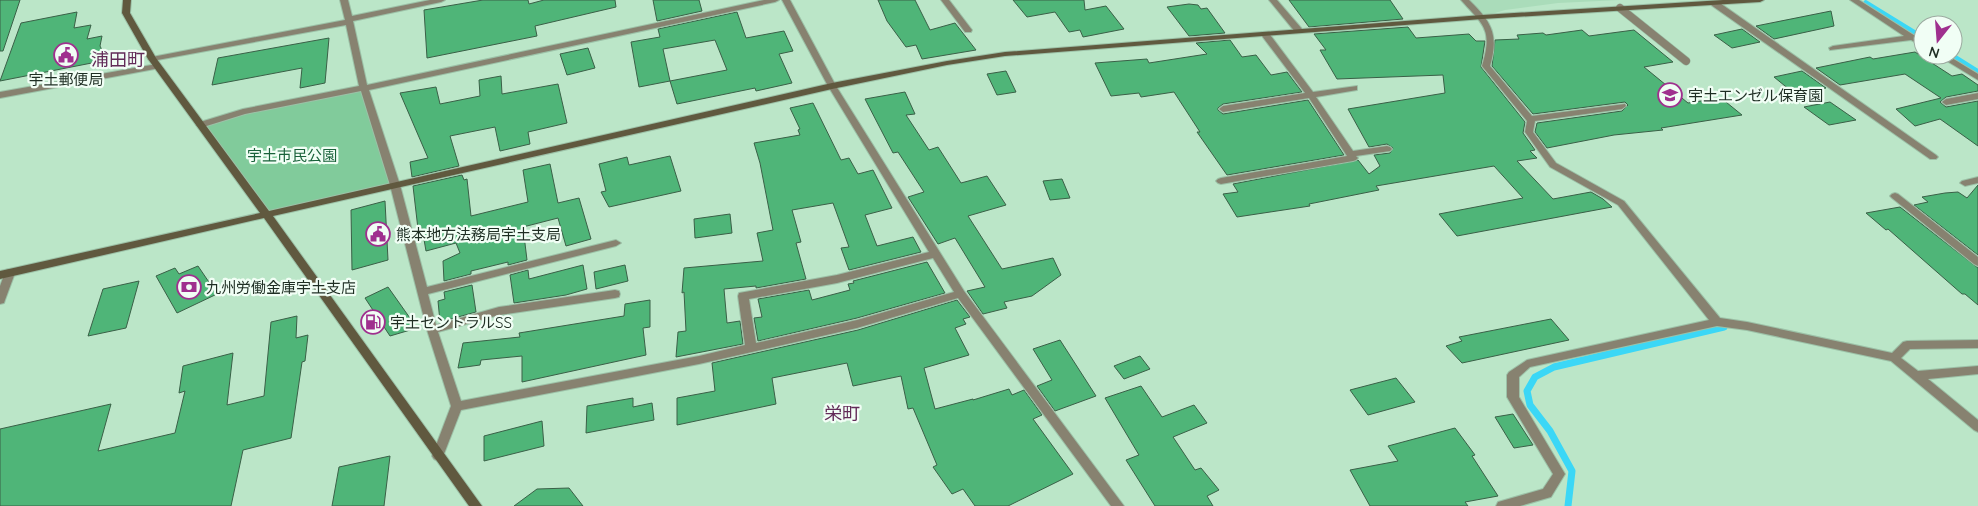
<svg xmlns="http://www.w3.org/2000/svg" width="1978" height="506" font-family="Quicksand,'Noto Sans JP',sans-serif">
<rect width="100%" height="100%" fill="#bbe6c8"/>
<path fill="#aadcba" d="M1465,0H1620L1558,3L1505,10L1482,17Z"/>
<path fill="#81cb9b" d="M364,88L395,185L267,215L200,125L243,112Z"/>
<g fill="none" stroke-linecap="round" stroke-linejoin="round">
<g stroke="#3bd7f6" stroke-width="5.5">
<path d="M1866,3L1923,38"/>
<path d="M1951,55L1978,72"/>
</g>
<path stroke="#3bd7f6" stroke-width="7" d="M1568,506L1572,471L1550,431L1530,405L1527,391L1535,377L1554,367L1724,327"/>
</g>
<g fill="#4fb578" stroke="#3a6047">
<path d="M0,0H20L3,51H0Z"/>
<path d="M483,0H528L529,4L544,0H615L616,7L535,26L537,36L427,58L424,10Z"/>
<path d="M653,0H699L702,11L657,21Z"/>
<path d="M878,0H915L930,30L955,23L976,50L922,59L916,45L906,47L887,21Z"/>
<path d="M1013,0H1084L1085,10L1106,6L1124,29L1083,37L1080,30L1069,32L1055,12L1027,17Z"/>
<path d="M1289,0H1390L1403,19L1309,27Z"/>
<path d="M1189,4L1198,5L1201,9L1207,8L1225,33L1189,36L1167,7Z"/>
<path d="M1831,11L1834,26L1774,39L1756,26Z"/>
<path d="M77,12L74,28L91,25L87,39L102,36L100,46L107,60L0,81L21,23Z"/>
<path d="M737,12L746,38L784,31L793,51L779,54L792,83L756,91L755,88L677,104L670,81L727,70L715,40L663,49L670,81L639,87L631,42L660,37L658,29Z"/>
<path d="M1408,27L1416,38L1469,34L1476,41H1485L1481,67L1525,122L1523,133L1535,150L1530,151L1537,158L1517,161L1553,199L1591,192L1603,199L1612,207L1457,236L1439,214L1523,198L1494,166L1376,186L1379,190L1309,204L1310,206L1237,217L1223,194L1238,192L1233,184L1358,160L1369,174L1380,166L1374,155L1390,153L1393,148L1387,144L1369,147L1348,109L1445,93L1443,75L1337,79L1320,50H1326L1314,34Z"/>
<path d="M1742,29L1760,42L1732,48L1714,35Z"/>
<path d="M1582,30L1589,36L1634,30L1673,62L1644,67L1688,103L1721,98L1742,115L1661,128L1663,130L1614,135L1547,148L1535,132L1537,123L1622,111L1628,105L1625,102L1533,114L1492,66L1495,40L1519,39L1517,35L1543,33L1546,35Z"/>
<path d="M329,38L325,83L300,88L302,68L212,85L218,58Z"/>
<path d="M1230,40L1242,57L1256,55L1271,75L1287,72L1302,92L1223,104L1218,108V110L1223,114L1308,100L1344,155L1227,175L1197,132H1200L1174,92L1141,97L1139,93L1111,96L1095,63L1147,59L1149,63L1207,54L1196,43Z"/>
<path d="M588,48L595,68L567,75L560,54Z"/>
<path d="M1915,52L1952,76L1962,74L1978,85V91L1946,97L1940,102L1946,107L1978,101V146L1940,119L1915,126L1896,109L1941,98L1905,74L1840,85L1816,68L1870,57L1873,59Z"/>
<path d="M1006,71L1016,92L997,95L987,74Z"/>
<path d="M1802,71L1826,88L1817,90L1824,95L1801,99L1774,77Z"/>
<path d="M501,76L502,94L558,84L567,123L528,132L530,144L500,151L495,127L450,136L459,166L412,177L410,162L428,158L400,93L436,87L440,104L480,96L479,80Z"/>
<path d="M905,92L915,114L906,115L929,150L938,147L961,183L987,176L1006,205L968,216L1002,269L1053,258L1061,275L1032,296L1004,302L1007,308L983,314L967,291L985,287L955,238L938,244L908,197L924,192L898,152L893,153L865,99Z"/>
<path d="M1830,102L1856,120L1829,125L1804,107Z"/>
<path d="M813,103L841,160L849,158L858,174L873,170L892,208L865,215L877,246L913,237L921,252L849,270L841,248L849,247L833,203L792,210L801,242L796,243L806,279L756,288V286L724,289L727,323L740,321L743,344L676,357L678,332L686,331L684,292L682,293L684,268L763,261L757,233L773,230L760,163L754,143L800,135L798,130L800,129L790,108Z"/>
<path d="M670,156L681,191L609,207L601,192L606,191L599,164L627,157L629,165Z"/>
<path d="M550,164L558,203L579,198L591,239L566,246L558,218L523,227L527,260L508,265V262L471,271V274L444,281L443,261L460,253L456,243L426,251L422,228L418,229L413,186L462,175L464,180L467,179L471,216L528,202L523,170Z"/>
<path d="M1062,179L1070,198L1050,200L1043,181Z"/>
<path d="M1978,185V255L1914,205L1928,202L1922,197L1945,193L1958,192L1967,198Z"/>
<path d="M385,201L388,260L352,270L351,210Z"/>
<path d="M1900,207L1978,268V305L1965,294H1962L1888,229L1886,230L1866,213Z"/>
<path d="M730,214L732,233L695,238L694,219Z"/>
<path d="M927,262L945,293L857,318L758,341L754,318L762,317L758,299L809,290L812,300L850,290L848,284L854,283L853,281Z"/>
<path d="M583,265L587,289L566,295L514,303L510,275L528,270L529,279Z"/>
<path d="M625,265L628,281L596,289L594,272Z"/>
<path d="M198,266L217,294L177,313L156,276L175,268L179,274Z"/>
<path d="M139,281L126,328L88,336L103,289Z"/>
<path d="M472,285L476,312L440,322L438,301L445,299L444,292Z"/>
<path d="M388,287L417,328L390,336L365,298Z"/>
<path d="M650,300V327L643,328L646,355L522,382V356L481,360L480,365L458,368L463,343L520,337L519,333L624,316L625,304Z"/>
<path d="M957,300L970,317L963,319L966,324L955,328L969,355L924,368L935,409L973,399V400L1009,389L1012,395L1024,390L1042,415L1033,419L1073,474L1008,506H975L963,489L952,494L933,467L937,465L913,408L908,409L901,376L853,386L847,363L772,378L776,404L677,425V398L715,391L712,363L858,330Z"/>
<path d="M297,316L296,338L308,335L305,361L302,362L291,438L243,450L231,506H0V429L111,404L98,451L175,433L185,391L179,393L183,366L233,353L227,405L264,396L271,322Z"/>
<path d="M1551,319L1569,340L1462,363L1446,346L1462,341L1459,337Z"/>
<path d="M1060,340L1096,396L1055,411L1037,386L1052,380L1033,349Z"/>
<path d="M1140,356L1150,369L1124,379L1114,366Z"/>
<path d="M1396,378L1415,402L1368,415L1350,390Z"/>
<path d="M1141,386L1162,417L1194,405L1207,423L1173,437L1195,470L1201,468L1219,490L1207,496L1213,506H1155L1126,460L1139,455L1105,398Z"/>
<path d="M633,398V407L652,403L654,420L586,433L587,406Z"/>
<path d="M1513,414L1533,445L1514,448L1495,417Z"/>
<path d="M542,421L544,446L484,461V436Z"/>
<path d="M1455,428L1475,455L1472,456L1498,496L1465,502L1468,506H1370L1350,470L1398,461L1388,446Z"/>
<path d="M390,456L384,506H332L339,467Z"/>
<path d="M569,488L583,506H514L537,489Z"/>
</g>
<g fill="none" stroke-linecap="round" stroke-linejoin="round">
<g stroke="#9cc1a7" stroke-width="9">
<path id="lane" d="M1620,8L1686,61"/>
</g>
<g stroke="#9cc1a7" stroke-width="2">
<g id="street">
<path d="M340,0H348L352,16L430,0H445L441,2L353,21L367,85L764,0H779L775,2L369,90L400,185L427,287L616,240L621,243L616,246L428,294L436,325L499,307L615,290L619,291L620,294L619,297L615,298L499,315L438,332L461,401L699,356L745,345L738,296L739,293L837,275L929,252L828,86L782,0H790L836,86L964,291L1124,506H1111L958,298L857,328L699,364L461,410L442,459L438,461L434,459L432,456L451,406L427,330L390,185L361,91L245,114L200,128L196,125L197,123L243,109L359,86L346,25L152,61L148,59L152,57L345,20ZM933,258L954,292L857,320L756,343L749,299L837,283Z"/>
<path d="M941,0H949L972,30L971,32H965Z"/>
<path d="M1269,0H1277L1302,29V33H1296Z"/>
<path d="M1461,0H1469C1492,22 1499,35 1490,66L1532,116L1625,104L1626,106L1622,109L1535,121L1533,132L1556,163L1624,201L1720,318L1747,322L1892,353L1903,342L1907,341L1978,340V348L1910,349L1901,358L1918,371L1978,366V374L1928,379L1978,420V432L1974,430L1891,361L1747,330L1717,326L1530,367L1519,377V397L1565,474L1551,497L1520,506H1496L1498,502L1543,489L1553,474L1507,397V375L1509,372L1527,360L1709,320L1618,205L1550,167L1525,132L1527,121L1482,66C1493,29 1484,26 1461,0Z"/>
<path d="M1850,0H1859L1923,41V46L1911,40L1830,50L1829,48L1833,46L1904,36Z"/>
<path d="M1711,1H1717L1936,155L1938,157L1936,159H1930L1711,5Z"/>
<path d="M1262,32H1268L1313,92L1357,86V90L1316,97L1353,151L1387,146L1390,147L1392,149L1390,151L1356,156L1358,158L1356,160L1353,161L1221,184L1218,183L1216,181L1218,179L1221,178L1347,156L1309,98L1223,112L1219,109L1223,106L1305,93L1262,36Z"/>
<path d="M1937,55H1947L1978,74V80Z"/>
<path d="M157,64H160V68L0,98V92Z"/>
<path d="M1978,93V99L1946,105L1942,102L1946,99Z"/>
<path d="M1978,177V183L1965,186L1960,183L1962,181Z"/>
<path d="M1895,193L1898,194L1978,257V266L1974,264L1892,198L1890,196L1892,194Z"/>
<path d="M10,269L15,273L5,300L4,303L0,304V286L6,270Z"/>
</g>
</g>
<g stroke="#9cc1a7" stroke-width="2">
<path id="secondary" d="M123,0H131L130,13L156,58L269,211L832,83L947,61L1005,52L1482,15L1723,0H1764L1760,2L1482,19L1005,56L947,65L832,89L273,216L482,506H469L264,218L0,279V271L260,213L148,59L122,13Z"/>
</g>
<use href="#lane" stroke="#878270" stroke-width="8"/>
<use href="#street" fill="#878270" fill-rule="evenodd"/>
<use href="#secondary" fill="#60593f" fill-rule="evenodd"/>
</g>
<defs>
<g id="civic-ring" transform="scale(1.25)"><circle r="9.5" fill="#f1fef5" stroke="#9f308e" stroke-width="1.5"/><path d="M-.6-6.5H3V-4.5H.6V-3L4-1V1h2V6H-6V1h2V-1L-.6-3ZM-1.2 2.5V6h2.4V2.5Z" fill="#9f308e"/></g>
<g id="school-ring" transform="scale(1.25)"><circle r="9.5" fill="#f1fef5" stroke="#9f308e" stroke-width="1.5"/><path d="M0-5L7-2L0 1L-7-2ZM-4 1L0 2.5L4 1V4Q0 6-4 4Z" fill="#9f308e"/></g>
<g id="bank-ring" transform="scale(1.25)"><circle r="9.5" fill="#f1fef5" stroke="#9f308e" stroke-width="1.5"/><path d="M-6-4H6V4H-6ZM0-2.3a2.3 2.3 0 1 0 0 4.6a2.3 2.3 0 1 0 0-4.6Z" fill="#9f308e"/></g>
<g id="fuel-ring" transform="scale(1.25)"><circle r="9.5" fill="#f1fef5" stroke="#9f308e" stroke-width="1.5"/><path d="M-5.5-6h7V0h2V4h1.3V-2.5L3-4.5l.8-.8L6-3V5H2.5V1h-1V6h-7ZM-4.2-4.7v3.2H.2V-4.7Z" fill="#9f308e"/></g>
</defs>
<g fill-rule="evenodd">
<use href="#civic-ring" x="66" y="55"/>
<use href="#school-ring" x="1670" y="95"/>
<use href="#civic-ring" x="378" y="234"/>
<use href="#bank-ring" x="189" y="287"/>
<use href="#fuel-ring" x="373" y="322"/>
</g>
<g text-anchor="middle" dominant-baseline="central" stroke-width="4.5" stroke-linejoin="round" paint-order="stroke">
<g font-size="15" fill="#1e2e23" stroke="#f1fef5" text-anchor="start">
<text x="66" y="79" text-anchor="middle">宇土郵便局</text>
<text x="1688" y="95">宇土エンゼル保育園</text>
<text x="396" y="234">熊本地方法務局宇土支局</text>
<text x="206" y="287">九州労働金庫宇土支店</text>
<text x="390" y="322">宇土セントラルSS</text>
</g>
<g font-size="15" fill="#19623a" stroke="#f1fef5">
<text x="292" y="155">宇土市民公園</text>
</g>
<g font-size="18" fill="#622b58" stroke="#f1fef5">
<text x="118" y="59">浦田町</text>
<text x="842" y="413">栄町</text>
</g>
</g>
<g transform="translate(1938 40) rotate(197)"><circle r="24" fill="#f1fef5" stroke="#9daba1"/>
<path d="M0-4L9 19L0 12L-9 19Z" fill="#9f308e"/>
<text y="-8" font-size="14" font-weight="bold" text-anchor="middle" fill="#1e2e23">N</text>
</g>
</svg>
